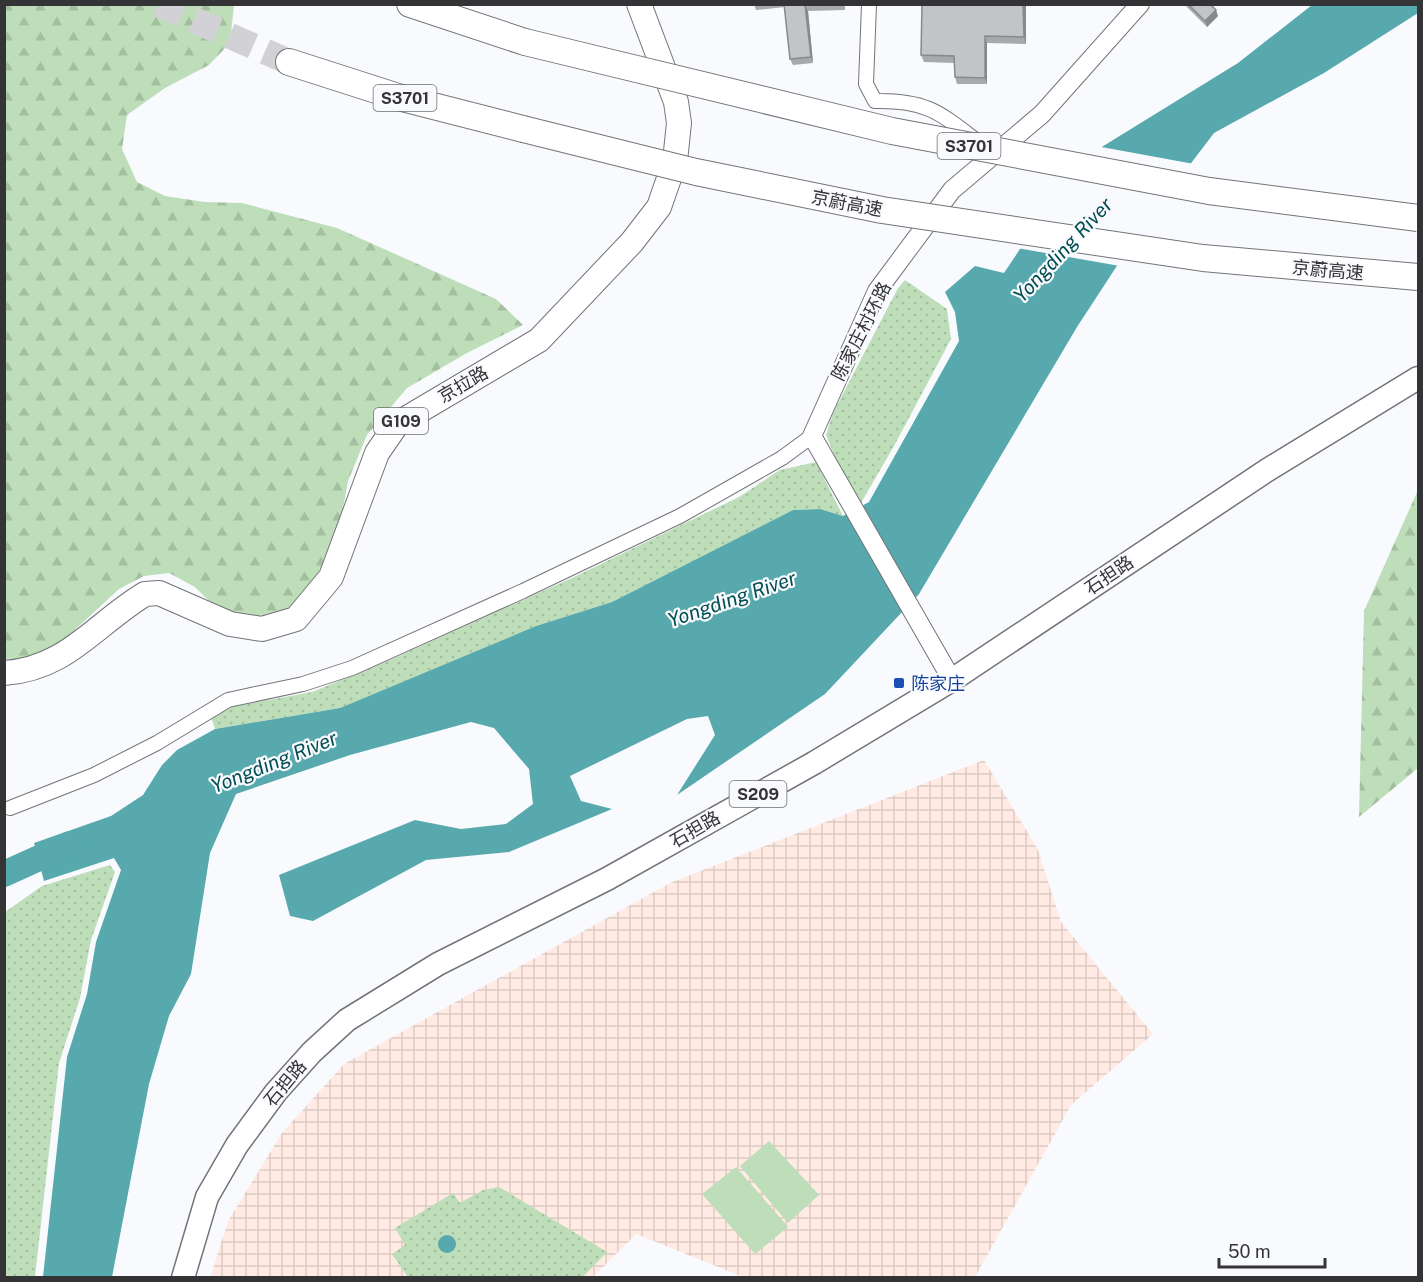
<svg xmlns="http://www.w3.org/2000/svg" width="1423" height="1282" font-family="'Public Sans','Noto Sans SC',sans-serif">
<defs>
<pattern id="industrial-grid" width="8" height="8" patternUnits="userSpaceOnUse" patternTransform="scale(1.5)"><rect width="8" height="8" fill="#ffebe3"/><path d="M0 4h8M4 0v8" fill="none" stroke="#dbcac3"/></pattern>
<pattern id="grass-dots" width="8" height="8" patternUnits="userSpaceOnUse" patternTransform="scale(1.5)"><rect width="8" height="8" fill="#bddeb8"/><path d="M2 2h.1M6 6h.1" fill="none" stroke="#a3bf9f" stroke-width="1.8" stroke-linecap="round"/></pattern>
<pattern id="forest-firs" width="22" height="20" patternUnits="userSpaceOnUse" patternTransform="scale(1.5)"><rect width="22" height="20" fill="#bddeb8"/><path d="M5 1l3.5 6h-7zM16 11l3.5 6h-7z" fill="#a3bf9f"/></pattern>
</defs>
<rect width="100%" height="100%" fill="#f9fafe"/>
<path fill="url(#industrial-grid)" d="M984,760L1038,850L1061,922L1153,1034L1071,1105L975,1277H743L636,1234L593,1277L210,1278L228,1221L282,1133L344,1064L670,883Z"/>
<g fill="url(#grass-dots)">
<path d="M905,280L947,309L951,339L894,446L861,503L841,471L826,435L833,413L898,288Z"/>
<path d="M816,462L843,516L820,509L793,510L612,602L536,626L340,708L215,729L209,711L312,692L390,660L574,577L739,497L780,470Z"/>
<path d="M110,865L115,872L91,940L80,998L59,1063L35,1277H5V912L42,886Z"/>
<path d="M499,1187L607,1252L582,1278L408,1277L392,1254L405,1245L395,1228L453,1193L460,1203L483,1190Z"/>
</g>
<g fill="url(#forest-firs)">
<path d="M5,5H234L230,43L209,65L165,88L127,115L122,149L137,182L165,196L205,202L242,203L337,228L496,299L523,325L467,353L407,388L367,435L348,481L338,536L318,579L288,614L249,622L218,610L195,587L169,573L144,576L119,589L54,649L22,658L5,659Z"/>
<path d="M1418,490V768L1359,817L1364,611Z"/>
</g>
<g fill="#bddeb8">
<path d="M769,1141L819,1195L788,1223L740,1166Z"/>
<path d="M736,1167L788,1227L755,1254L702,1194Z"/>
</g>
<g fill="#57a9ad">
<path d="M1312,5H1418V13L1324,73L1214,133L1141,229L1077,327L919,594L825,694L677,795L715,735L708,716L687,719L570,776L581,801L612,809L509,852L426,860L313,921L290,916L279,875L415,820L461,829L506,824L533,804L529,769L494,728L471,722L350,755L236,794L210,853L191,974L169,1016L149,1084L112,1277H43L67,1057L87,994L96,942L121,870L114,858L44,881L34,843L111,816L143,795L162,765L177,750L215,729L340,708L536,626L612,602L793,510L820,509L843,516L869,502L959,341L955,312L945,292L975,266L1004,273L1079,161L1238,63Z"/>
<circle cx="447" cy="1244" r="9"/>
</g>
<path fill="#f9fafe" d="M1096,146L1194,164L1120,266L1017,248L1077,159Z"/>
<g fill="none" stroke-linecap="round" stroke-linejoin="round">
<path stroke="#57a9ad" stroke-width="26" d="M4,874L70,844"/>
<path stroke="#d2d2d6" stroke-width="26" stroke-dasharray="26 13" stroke-linecap="butt" d="M158,4L289,62"/>
<g stroke="#737477" stroke-width="16">
<g id="minor">
<path d="M869,4L866,84L875,101C926,100 939,112 978,142"/>
<path d="M10,808L94,775L157,743L228,700L303,684L352,668L523,591L680,516L782,458L812,436"/>
</g>
</g>
<g stroke="#737477" stroke-width="20">
<path id="tertiary" d="M952,680L812,436L877,291L952,190L1042,114L1140,4"/>
</g>
<g stroke="#737477" stroke-width="25">
<path id="primary" d="M183,1278L207,1197L237,1145L276,1092L312,1052L347,1020L438,964L607,879L814,763L952,680L1269,469L1418,378"/>
</g>
<g stroke="#737477" stroke-width="26">
<path id="trunk" d="M4,673C67,669 95,624 145,594L159,593L230,624L262,629L296,619L331,577L377,453L397,424L539,340L632,242L659,207L675,161L679,123L676,102L639,4"/>
</g>
<g stroke="#737477" stroke-width="28">
<g id="motorway">
<path d="M410,4L525,42"/>
<path d="M289,62L398,97L523,129"/>
</g>
</g>
<use href="#minor" stroke="#fff" stroke-width="14"/>
<use href="#tertiary" stroke="#fff" stroke-width="18"/>
<use href="#primary" stroke="#fff" stroke-width="22"/>
<use href="#trunk" stroke="#fff" stroke-width="24"/>
<use href="#motorway" stroke="#fff" stroke-width="26"/>
<g stroke="#737477" stroke-width="28" stroke-linecap="butt">
<g id="motorway-bridge">
<path d="M525,42L892,131L1209,191L1418,218"/>
<path d="M523,129L696,172L882,210L1203,258L1418,277"/>
</g>
</g>
<use href="#motorway-bridge" stroke="#fff" stroke-width="26"/>
</g>
<g fill="#a8a9ac">
<path d="M754,4H845V10L808,11L813,63L793,65L790,59L785,7L756,10Z"/>
<path d="M922,4H1026V44L987,43V84H957L955,77L954,63L924,62L921,55Z"/>
<path d="M1184,4H1210L1218,16L1207,27Z"/>
</g>
<g fill="#88898c">
<path d="M1023,4H1026V44L1024,37Z"/>
<path d="M805,5L808,11L813,63L811,57Z"/>
<path d="M1216,10L1218,16L1207,27L1205,21Z"/>
<path d="M985,36L987,43V84L985,78Z"/>
</g>
<g fill="#c3c4c8" stroke="#88898c" stroke-width="1.5">
<path d="M784,4H833L805,5L811,57L790,59Z"/>
<path d="M922,4H1023L1024,37L985,36V78L955,77L954,56L921,55Z"/>
<path d="M1188,4H1210L1216,10L1205,21Z"/>
</g>
<rect fill="#1a4fb4" stroke="#f9fafe" stroke-width="2" x="893" y="677" width="12" height="12" rx="3"/>
<g text-anchor="middle" dominant-baseline="central" stroke-width="4.5" stroke-linejoin="round" paint-order="stroke">
<g fill="#f9fafe" stroke="#6f6f72" stroke-width="1.5">
<rect x="373.5" y="85" width="63" height="26" rx="4.5"/>
<rect x="937.5" y="133" width="63" height="26" rx="4.5"/>
<rect x="374" y="408" width="54" height="26" rx="4.5"/>
<rect x="729.5" y="781" width="57" height="26" rx="4.5"/>
</g>
<g font-size="16" font-weight="bold" fill="#343436">
<text x="405" y="98">S3701</text>
<text x="969" y="146">S3701</text>
<text x="401" y="421">G109</text>
<text x="758" y="794">S209</text>
</g>
<g font-size="18" fill="#343436" stroke="#f9fafe">
<text transform="translate(847 203) rotate(11)">京蔚高速</text>
<text transform="translate(1328 270) rotate(5)">京蔚高速</text>
<text transform="translate(861 331) rotate(-63)">陈家庄村环路</text>
<text transform="translate(463 384) rotate(-30)">京拉路</text>
<text transform="translate(1109 575) rotate(-34)">石担路</text>
<text transform="translate(695 829) rotate(-30)">石担路</text>
<text transform="translate(285 1083) rotate(-50)">石担路</text>
</g>
<g font-size="18" fill="#164399" stroke="#f9fafe" text-anchor="start">
<text x="911" y="683">陈家庄</text>
</g>
<g font-size="20" font-style="italic" fill="#004e51" stroke="#f9fafe">
<text transform="translate(1063 250) rotate(-47)">Yongding River</text>
<text transform="translate(732 599) rotate(-19)">Yongding River</text>
<text transform="translate(274 762) rotate(-22)">Yongding River</text>
</g>
</g>
<rect width="1423" height="1282" fill="none" stroke="#343436" stroke-width="12"/>
<path d="M1219 1258v9h106v-9" fill="none" stroke="#343436" stroke-width="3"/>
<text x="1228" y="1258" font-size="18" fill="#343436" stroke="#f9fafe" stroke-width="4.5" paint-order="stroke">50 m</text>
</svg>
